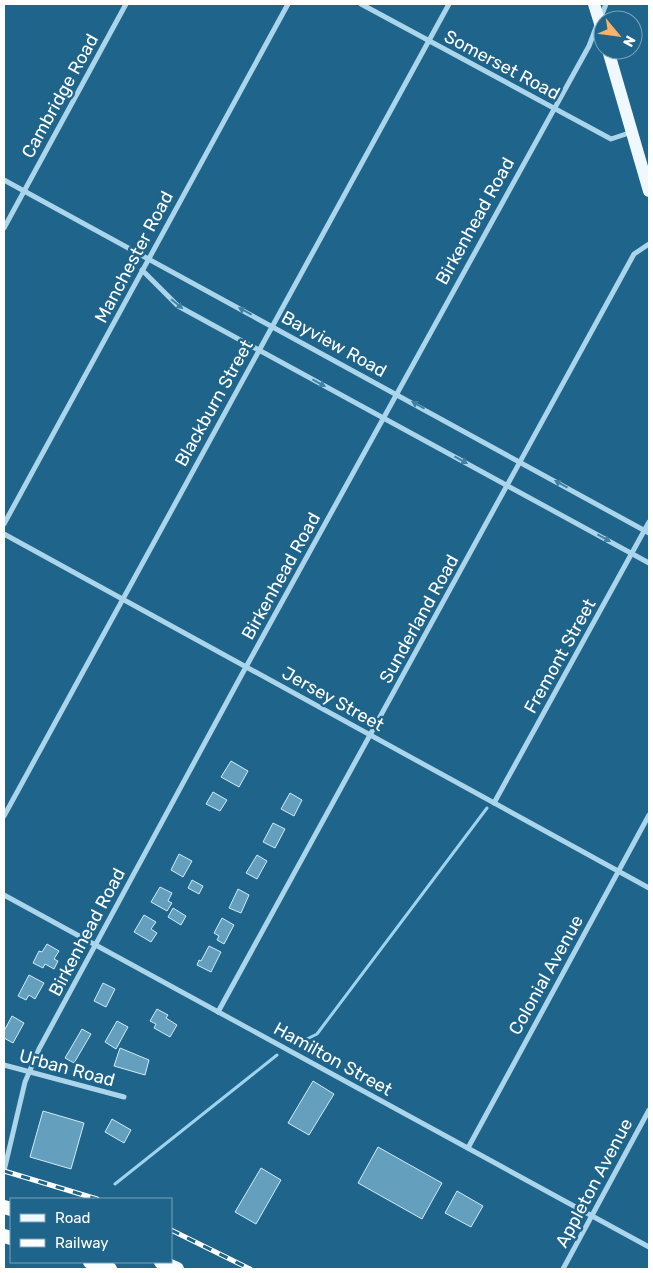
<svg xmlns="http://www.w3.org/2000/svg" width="653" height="1273" font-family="Rubik,sans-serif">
<rect width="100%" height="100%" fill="#1f648a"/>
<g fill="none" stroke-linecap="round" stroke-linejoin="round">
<g stroke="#9ed3ed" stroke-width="3">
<path d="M297,1044L317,1034L487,808"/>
<path d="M115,1184L277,1055"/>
</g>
</g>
<g fill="#64a0be" stroke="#cfebf8">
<path d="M231,761L248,771L239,787L221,777Z"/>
<path d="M213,792L227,800L220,811L206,804Z"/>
<path d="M290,793L302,800L294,816L281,809Z"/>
<path d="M273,823L285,829L275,848L263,842Z"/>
<path d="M179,854L192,861L183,877L171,870Z"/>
<path d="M257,855L267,861L257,879L246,873Z"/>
<path d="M192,880L203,886L199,894L188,888Z"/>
<path d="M160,887L172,893L168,901L172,903L167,911L151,902Z"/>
<path d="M238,889L249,895L241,913L229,908Z"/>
<path d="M173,908L186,916L181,925L168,917Z"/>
<path d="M144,915L156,922L151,929L157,933L151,942L134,932Z"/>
<path d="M222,918L234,925L224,944L217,940L219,936L214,933Z"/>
<path d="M47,944L59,951L54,959L58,961L54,969L45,964L43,968L33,963L39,951L42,952Z"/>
<path d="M209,946L221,952L211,972L197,965L199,960L201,961Z"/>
<path d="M29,975L44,983L35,999L29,995L26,1000L18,996Z"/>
<path d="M103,983L115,989L106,1007L94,1001Z"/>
<path d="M157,1009L168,1015L166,1018L177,1025L170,1037L154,1028L156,1024L150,1021Z"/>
<path d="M12,1016L24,1023L13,1043L4,1038V1031Z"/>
<path d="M117,1021L128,1027L116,1049L105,1042Z"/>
<path d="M82,1029L91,1034L74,1063L65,1058Z"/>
<path d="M120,1048L149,1060L145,1075L114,1066Z"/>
<path d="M313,1081L334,1094L309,1135L288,1123Z"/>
<path d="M43,1111L84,1123L71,1169L30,1157Z"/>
<path d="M112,1119L131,1130L124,1143L105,1132Z"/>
<path d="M378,1147L442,1183L422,1219L358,1183Z"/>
<path d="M261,1168L281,1180L256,1224L235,1212Z"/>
<path d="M457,1191L483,1206L471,1227L445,1213Z"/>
</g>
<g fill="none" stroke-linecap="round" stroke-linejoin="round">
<g stroke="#aad5eb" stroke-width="5">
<path d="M361,4L611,139L632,132"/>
<path d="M601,17L606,4"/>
<path d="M4,180L649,533"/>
<path d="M4,228L126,4"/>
<path d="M142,270L178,306L649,563"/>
<path d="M4,524L288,4"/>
<path d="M4,534L649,888"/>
<path d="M494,803L649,522"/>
<path d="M4,816L449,4"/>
<path d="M4,895L649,1247"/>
<path d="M218,1012L634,254L649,244"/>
<path d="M4,1065L124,1097"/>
<path d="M468,1148L649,815"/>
<path d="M4,1171L25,1082L39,1049L241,676L589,46L597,25"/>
<path d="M563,1269L649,1110"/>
</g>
<g stroke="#eff8fe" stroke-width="12">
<path d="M594,4L603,33"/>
<path d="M608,50L649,191"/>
</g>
<g stroke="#f7fcfe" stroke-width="14">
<path d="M4,1207L11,1209"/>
<path d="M4,1236L11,1238"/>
<path d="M90,1262L110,1269"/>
<path d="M161,1262L177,1269"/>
</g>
<g stroke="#fff" stroke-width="5">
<g id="rail">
<path d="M4,1171L97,1199"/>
<path d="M171,1230L250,1269"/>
</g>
</g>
<use href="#rail" stroke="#1f648a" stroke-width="3" stroke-dasharray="9" stroke-linecap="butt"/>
</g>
<defs><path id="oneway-solid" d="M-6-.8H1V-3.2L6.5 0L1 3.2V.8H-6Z" transform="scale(1.25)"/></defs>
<g fill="#4280a2">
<use href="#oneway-solid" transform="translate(177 304) rotate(39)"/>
<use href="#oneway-solid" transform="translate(245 311) rotate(-152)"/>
<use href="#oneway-solid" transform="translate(319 383) rotate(29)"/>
<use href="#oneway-solid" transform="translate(418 405) rotate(-151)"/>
<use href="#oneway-solid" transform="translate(461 460) rotate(29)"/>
<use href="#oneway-solid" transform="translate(561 484) rotate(-151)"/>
<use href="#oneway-solid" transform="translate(604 538) rotate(29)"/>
</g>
<g text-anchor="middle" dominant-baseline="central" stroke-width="5" stroke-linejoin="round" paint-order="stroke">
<g font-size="18" fill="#fff" stroke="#1f648a">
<text transform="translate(502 65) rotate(28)">Somerset Road</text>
<text transform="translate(60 96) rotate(-61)">Cambridge Road</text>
<text transform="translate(475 221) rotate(-61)">Birkenhead Road</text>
<text transform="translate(134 257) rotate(-62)">Manchester Road</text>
<text transform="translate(334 344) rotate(29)">Bayview Road</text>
<text transform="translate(214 403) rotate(-61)">Blackburn Street</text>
<text transform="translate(281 576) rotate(-61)">Birkenhead Road</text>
<text transform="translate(419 619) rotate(-61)">Sunderland Road</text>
<text transform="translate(560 656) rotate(-61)">Fremont Street</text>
<text transform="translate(333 699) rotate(29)">Jersey Street</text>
<text transform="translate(87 932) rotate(-62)">Birkenhead Road</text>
<text transform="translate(546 975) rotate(-61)">Colonial Avenue</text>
<text transform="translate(333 1059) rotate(29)">Hamilton Street</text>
<text transform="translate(67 1068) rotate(15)">Urban Road</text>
<text transform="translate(594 1183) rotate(-62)">Appleton Avenue</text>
</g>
</g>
<rect width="653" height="1273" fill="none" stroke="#ffffff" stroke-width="10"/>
<rect x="10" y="1198" width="162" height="65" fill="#1f648a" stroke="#79a2b9"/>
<rect x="20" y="1214" width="25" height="8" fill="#eff8fe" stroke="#79a2b9"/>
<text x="55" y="1223" font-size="15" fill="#ffffff">Road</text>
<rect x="20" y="1239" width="25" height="8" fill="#ffffff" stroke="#79a2b9"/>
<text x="55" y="1248" font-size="15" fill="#ffffff">Railway</text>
<g transform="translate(618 35) rotate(119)"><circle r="24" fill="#1f648a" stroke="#79a2b9"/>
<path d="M0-4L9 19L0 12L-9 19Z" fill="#f9b26a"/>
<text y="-8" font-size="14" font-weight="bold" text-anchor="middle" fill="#ffffff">N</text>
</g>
</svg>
